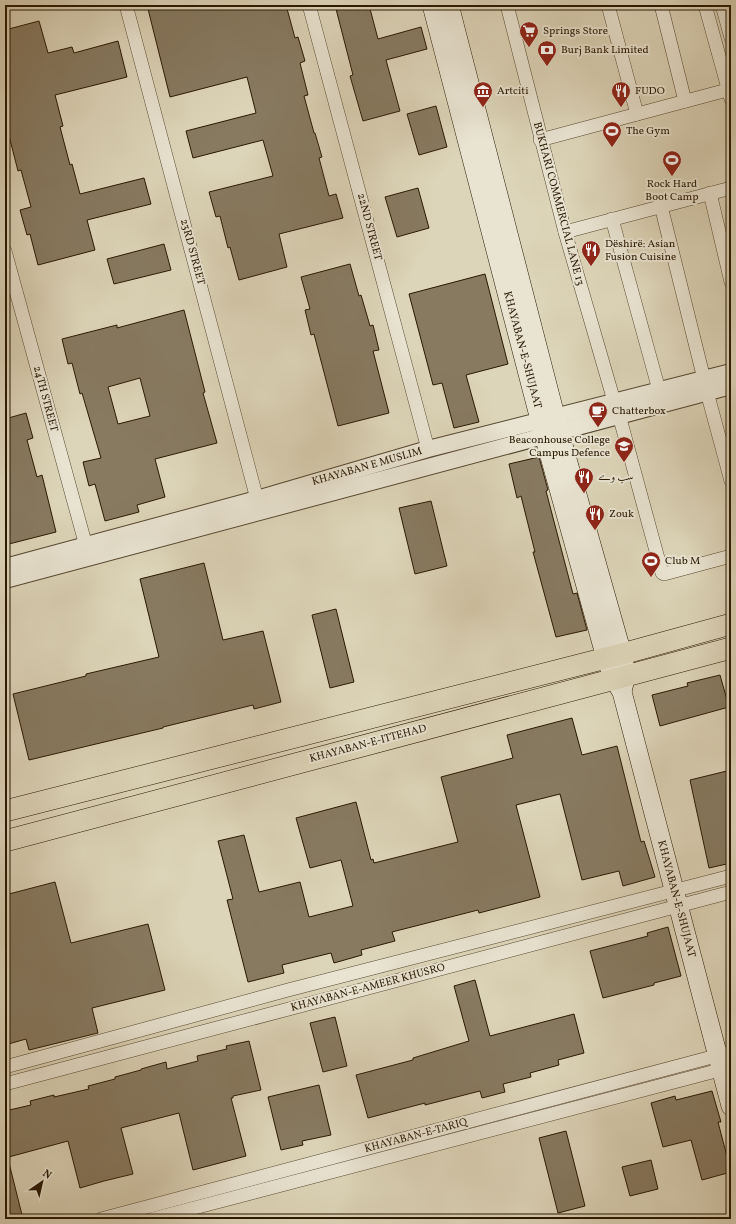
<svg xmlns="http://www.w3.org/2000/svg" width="736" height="1224" font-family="Vollkorn,Amiri,serif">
<rect width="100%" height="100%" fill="#ddd5b9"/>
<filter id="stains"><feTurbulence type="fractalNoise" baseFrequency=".005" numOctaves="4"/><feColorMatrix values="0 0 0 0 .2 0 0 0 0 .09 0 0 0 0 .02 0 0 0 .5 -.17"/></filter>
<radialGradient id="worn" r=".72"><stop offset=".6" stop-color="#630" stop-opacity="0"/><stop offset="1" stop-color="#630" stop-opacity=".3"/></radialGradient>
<g fill="#877a61" stroke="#291802" fill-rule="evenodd">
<path d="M147,5H286L295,38L298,37L305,61L300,63L308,95L304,96L314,133H315L322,157L319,158L329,196L336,194L343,218L279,234L287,267L239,280L230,247L228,248L220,216L216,217L209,192L273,176L263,140L193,158L186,131L256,113L247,77L170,97Z"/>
<path d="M335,5H369L378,39L421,27L427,49L386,60L400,111L363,121L350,76L353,75Z"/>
<path d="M39,21L48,53L72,47L74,53L118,41L127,77L55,95L63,126L60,127L70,165L72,164L80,194L144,178L151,204L87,220L95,250L38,265L30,234L27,235L20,210L31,207L21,170L18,171L5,120V30Z"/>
<path d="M436,106L447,147L419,155L407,114Z"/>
<path d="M418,188L429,228L397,237L385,197Z"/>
<path d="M164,244L171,270L114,284L107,259Z"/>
<path d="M350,264L359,296L361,295L370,326L373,325L379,350L373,351L389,413L338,426L314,334L311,335L305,310L310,309L301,277Z"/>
<path d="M485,274L508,364L466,375L479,422L454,428L442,383L433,385L409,294Z"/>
<path d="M184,310L205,392L203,393L217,443L155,459L165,497L137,505L139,512L105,521L95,484L89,486L83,462L101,458L82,393L80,394L72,363L68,364L62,339L117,325V328ZM140,378L150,416L118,424L108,387Z"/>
<path d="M26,413L33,438L27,440L37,477L42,475L56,532L5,545V419Z"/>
<path d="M539,457L548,490L546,491L573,594L577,593L587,630L556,637L533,552H535L521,496L517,498L509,464Z"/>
<path d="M431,501L447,566L415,574L399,508Z"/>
<path d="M204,563L223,640L263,631L281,702L254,709L253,705L163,727V728L29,760L13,694L86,676V674L159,657L140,579Z"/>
<path d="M336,609L354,682L330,688L312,615Z"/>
<path d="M720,675L729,707L660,726L652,695L688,686L687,683Z"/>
<path d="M572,718L582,755L617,746L641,842L644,841L655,877L623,886L619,871L582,880L560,794L516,805L540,897L479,913L478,910L392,932L395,941L361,950L362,955L334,963L331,953L282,965L284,973L248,982L227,900L233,899L218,841L244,835L259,892L300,882L309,917L353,906L341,860L310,868L296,818L356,802L371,860L373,859L374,863L458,842L441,777L513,758L507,735Z"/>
<path d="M731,770V863L709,868L690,780Z"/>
<path d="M55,882L71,943L148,924L165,990L92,1008L98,1033L29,1050L26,1039L5,1045V895Z"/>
<path d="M668,927L681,976L654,983V985L603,998L590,951L648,936L647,933Z"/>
<path d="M475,980L490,1036L574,1014L584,1053L558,1060L559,1065L530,1073L531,1077L503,1084L505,1092L482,1098L480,1091L425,1105V1103L368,1118L356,1075L413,1060V1058L469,1041L454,986Z"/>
<path d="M335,1017L347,1066L323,1072L310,1023Z"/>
<path d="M249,1041L261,1090L233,1096V1098H231L246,1156L193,1170L179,1113L121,1128L133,1174L104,1181L80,1188L68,1141L5,1158V1111L31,1105L30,1101L54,1095V1097L89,1089L88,1086L115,1079V1077L141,1070V1069L166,1062L167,1069L198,1061L197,1056L227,1049L226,1046Z"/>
<path d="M319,1085L331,1135L302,1141L303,1145L281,1150L268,1097Z"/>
<path d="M712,1091L721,1122H718L731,1172L702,1180L691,1140L663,1147L651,1103L675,1096L676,1100Z"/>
<path d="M566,1131L585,1206L558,1213L539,1138Z"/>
<path d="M651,1160L658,1189L630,1196L622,1167Z"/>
<path d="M5,1163H9L23,1219H5Z"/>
</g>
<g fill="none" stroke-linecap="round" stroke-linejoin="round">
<g stroke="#564730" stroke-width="14">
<g id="minor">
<path d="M126,5L257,499"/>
<path d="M309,5L428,449"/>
<path d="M507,5L565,232L614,401"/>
<path d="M608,5L637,114"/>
<path d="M661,5L685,101"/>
<path d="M705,5L731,99"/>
<path d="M722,5L731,38"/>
<path d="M540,140L731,89"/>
<path d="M710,193L731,282"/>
<path d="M661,206L704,379"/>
<path d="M612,219L659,390"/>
<path d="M565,232L731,188"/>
<path d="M5,251L86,546"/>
<path d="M707,392L731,481"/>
<path d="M619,415L662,573L664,574L731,556"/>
<path d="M5,1067L288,990L731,876"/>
<path d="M5,1084L731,892"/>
<path d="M101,1219L731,1052"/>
<path d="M152,1219L731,1067"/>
</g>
</g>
<g stroke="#564730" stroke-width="18">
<g id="tertiary">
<path d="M5,567L257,499L428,449L731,372"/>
<path d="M5,580L731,386"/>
</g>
</g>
<g stroke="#291802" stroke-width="20">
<g id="secondary">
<path d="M432,5L544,435L606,658L614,679L622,692L731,1106"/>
<path d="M449,5L559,431L622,654L626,675L622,691"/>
</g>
</g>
<g stroke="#291802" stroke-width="22">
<g id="primary">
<path d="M5,811L622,654L731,624"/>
<path d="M5,841L731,648"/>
</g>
</g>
<use href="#minor" stroke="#e9e4d2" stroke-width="13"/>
<use href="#tertiary" stroke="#e9e4d2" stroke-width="16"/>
<use href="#secondary" stroke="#e9e4d2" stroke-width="19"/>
<use href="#primary" stroke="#ddd5b9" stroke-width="21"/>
</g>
<defs>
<g id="supermarket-pin" transform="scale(1)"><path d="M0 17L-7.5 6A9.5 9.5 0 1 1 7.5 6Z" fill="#8f2418" stroke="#e9e4d2"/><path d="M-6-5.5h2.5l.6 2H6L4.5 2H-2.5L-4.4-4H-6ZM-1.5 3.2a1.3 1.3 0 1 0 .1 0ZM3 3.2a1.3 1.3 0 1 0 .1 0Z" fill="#fff"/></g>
<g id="bank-pin" transform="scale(1)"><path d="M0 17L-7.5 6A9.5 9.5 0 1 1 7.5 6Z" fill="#8f2418" stroke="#e9e4d2"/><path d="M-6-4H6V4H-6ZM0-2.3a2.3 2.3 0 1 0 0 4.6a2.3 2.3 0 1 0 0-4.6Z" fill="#fff"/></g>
<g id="museum-pin" transform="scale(1)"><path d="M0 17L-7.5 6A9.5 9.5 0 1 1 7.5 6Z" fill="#8f2418" stroke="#e9e4d2"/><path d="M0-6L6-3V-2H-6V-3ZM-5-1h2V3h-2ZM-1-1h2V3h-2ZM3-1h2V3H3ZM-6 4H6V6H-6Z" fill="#fff"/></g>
<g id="restaurant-pin" transform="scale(1)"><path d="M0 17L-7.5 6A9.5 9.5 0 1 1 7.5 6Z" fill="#8f2418" stroke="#e9e4d2"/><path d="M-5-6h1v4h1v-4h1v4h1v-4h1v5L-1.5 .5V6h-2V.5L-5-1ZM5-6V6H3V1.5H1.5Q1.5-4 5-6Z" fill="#fff"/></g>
<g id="stadium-pin" transform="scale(1)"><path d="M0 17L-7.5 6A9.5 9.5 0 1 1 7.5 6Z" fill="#8f2418" stroke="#e9e4d2"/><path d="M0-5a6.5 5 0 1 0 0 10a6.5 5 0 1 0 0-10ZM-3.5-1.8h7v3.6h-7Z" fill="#fff"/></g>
<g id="cafe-pin" transform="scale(1)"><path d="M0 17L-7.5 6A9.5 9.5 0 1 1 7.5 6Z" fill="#8f2418" stroke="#e9e4d2"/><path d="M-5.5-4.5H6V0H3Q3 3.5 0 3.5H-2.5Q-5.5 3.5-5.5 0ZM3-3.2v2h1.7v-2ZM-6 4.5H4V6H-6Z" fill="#fff"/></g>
<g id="university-pin" transform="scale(1)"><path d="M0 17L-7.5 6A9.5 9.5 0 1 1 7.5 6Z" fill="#8f2418" stroke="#e9e4d2"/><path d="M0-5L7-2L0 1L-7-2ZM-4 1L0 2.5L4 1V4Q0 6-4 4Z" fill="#fff"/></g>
</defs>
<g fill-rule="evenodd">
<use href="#supermarket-pin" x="529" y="31"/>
<use href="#bank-pin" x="547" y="50"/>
<use href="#museum-pin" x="483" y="91"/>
<use href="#restaurant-pin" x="621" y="91"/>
<use href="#stadium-pin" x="612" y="131"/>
<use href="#stadium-pin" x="672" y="160"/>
<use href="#restaurant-pin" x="591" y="250"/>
<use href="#cafe-pin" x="598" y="411"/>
<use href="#university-pin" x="624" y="446"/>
<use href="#restaurant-pin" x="584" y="477"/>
<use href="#restaurant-pin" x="595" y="514"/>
<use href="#stadium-pin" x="651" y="561"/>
</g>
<g text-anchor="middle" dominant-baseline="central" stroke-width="4" stroke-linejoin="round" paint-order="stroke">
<g font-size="11" fill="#291802" stroke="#e9e4d2" text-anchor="start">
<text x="543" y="31">Springs Store</text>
<text x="561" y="50">Burj Bank Limited</text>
<text x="497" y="91">Artciti</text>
<text x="635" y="91">FUDO</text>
<text x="626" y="131">The Gym</text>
<text x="672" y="184" text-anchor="middle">Rock Hard<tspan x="672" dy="13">Boot Camp</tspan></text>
<text x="605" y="244">Dëshirë: Asian<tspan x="605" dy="13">Fusion Cuisine</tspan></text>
<text x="612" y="411">Chatterbox</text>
<text x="610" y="440" text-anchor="end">Beaconhouse College<tspan x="610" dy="13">Campus Defence</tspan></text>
<text x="598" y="477">سب وے</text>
<text x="609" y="514">Zouk</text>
<text x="665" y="561">Club M</text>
</g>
<g font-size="11" fill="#291802" stroke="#e9e4d2">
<text transform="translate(558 204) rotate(75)">BUKHARI COMMERCIAL LANE 13</text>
<text transform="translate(369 227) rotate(75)">22ND STREET</text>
<text transform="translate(192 252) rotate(75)">23RD STREET</text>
<text transform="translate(522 350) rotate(75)">KHAYABAN-E-SHUJAAT</text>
<text transform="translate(45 399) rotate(75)">24TH STREET</text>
<text transform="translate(367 467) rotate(-16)">KHAYABAN E MUSLIM</text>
<text transform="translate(368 744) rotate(-15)">KHAYABAN-E-ITTEHAD</text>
<text transform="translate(676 899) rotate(75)">KHAYABAN-E-SHUJAAT</text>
<text transform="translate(368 988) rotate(-15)">KHAYABAN-E-AMEER KHUSRO</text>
<text transform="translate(416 1136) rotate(-15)">KHAYABAN-E-TARIQ</text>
</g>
</g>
<rect width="736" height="1224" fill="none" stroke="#ddd5b9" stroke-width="20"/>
<rect x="6" y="6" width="724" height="1212" fill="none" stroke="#291802" stroke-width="2"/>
<rect x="10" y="10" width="716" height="1204" fill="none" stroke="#291802"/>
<g transform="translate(42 1182) rotate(34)" stroke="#e9e4d2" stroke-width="3" paint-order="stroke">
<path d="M0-3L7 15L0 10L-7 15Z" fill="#291802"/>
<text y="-6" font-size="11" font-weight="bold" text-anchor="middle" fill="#291802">N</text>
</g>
<rect width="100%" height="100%" filter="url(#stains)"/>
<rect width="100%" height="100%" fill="url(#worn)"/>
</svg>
